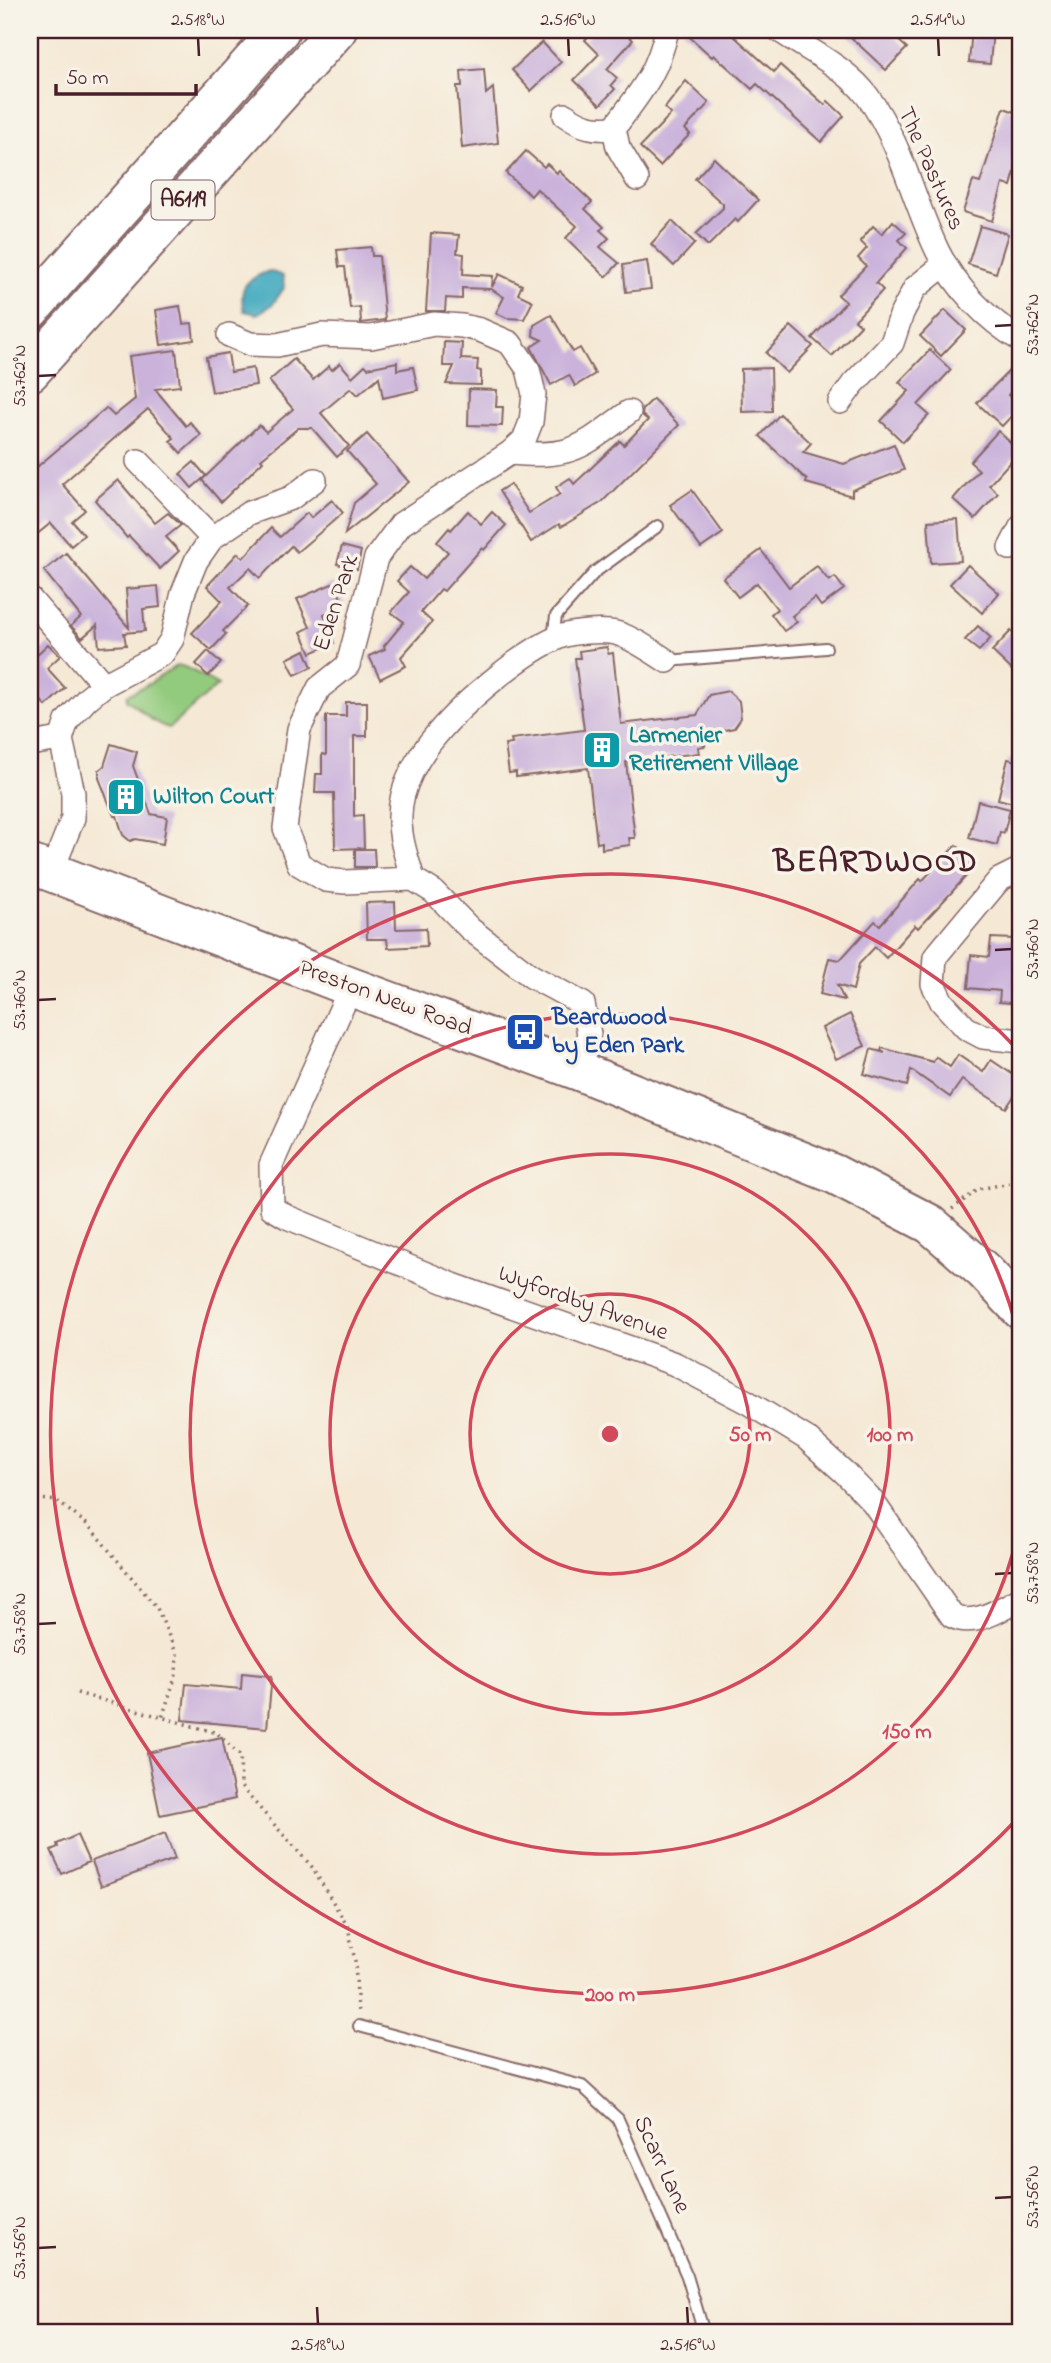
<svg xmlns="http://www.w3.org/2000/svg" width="1051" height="2363" font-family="'Indie Flower',sans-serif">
<rect width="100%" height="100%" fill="#f7f3e8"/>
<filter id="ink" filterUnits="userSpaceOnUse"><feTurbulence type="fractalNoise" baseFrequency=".0143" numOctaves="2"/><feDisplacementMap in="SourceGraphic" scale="14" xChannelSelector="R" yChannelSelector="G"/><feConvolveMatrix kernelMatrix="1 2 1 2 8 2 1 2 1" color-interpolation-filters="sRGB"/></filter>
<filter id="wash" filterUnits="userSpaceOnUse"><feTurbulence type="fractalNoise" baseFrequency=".00686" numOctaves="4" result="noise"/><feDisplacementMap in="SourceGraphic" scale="28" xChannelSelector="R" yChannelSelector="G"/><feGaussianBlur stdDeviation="1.57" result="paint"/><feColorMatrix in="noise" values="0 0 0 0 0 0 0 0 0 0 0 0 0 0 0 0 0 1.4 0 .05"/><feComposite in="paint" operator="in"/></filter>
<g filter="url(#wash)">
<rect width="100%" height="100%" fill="#f5e9d5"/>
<path fill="#93cb7e" stroke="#6e7554" stroke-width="2" d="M177,665C188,666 208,680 218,685L169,728C150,723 143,710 127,700V695L151,683Z"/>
<path fill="#3fa9bf" stroke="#446475" stroke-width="2" d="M269,271L283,276L284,288L272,305L257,314L244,311C238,286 246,280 269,271Z"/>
<g id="blocks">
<g fill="#cab2db">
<path d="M594,30H622L633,40L607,69L617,78L611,85L615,89L600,105L574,80L599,54L585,40Z"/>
<path d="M682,30H727L774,72L780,65L825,105L828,101L844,116L821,142L757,84L752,89L714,55L712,57Z"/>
<path d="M843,30H887L907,48L886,70Z"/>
<path d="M972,30H993L990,64L969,62Z"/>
<path d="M542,42L561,62L531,91L512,70Z"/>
<path d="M484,69L486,94L493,88L498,143L462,148L457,86H462L461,71Z"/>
<path d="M686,81L709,103L685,129L690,134L660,166L640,147L671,114L665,108Z"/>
<path d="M1004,108L1021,114V150L1011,186L1003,184L992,221L963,212L973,181L980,183Z"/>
<path d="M526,151L544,167L547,164L557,173L559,171L592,202L585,209L604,227L600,230L609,238L600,247L619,263L606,277L566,238L577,226L537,189L531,196L506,173Z"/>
<path d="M714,158L758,200L738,222L735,219L708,246L696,234L723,208V204L695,179Z"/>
<path d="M672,221L695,243L674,266L651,244Z"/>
<path d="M893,221L906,233L899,240L907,248L876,283L883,290L855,320L861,325L832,356L812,338L846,302L838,295L866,266L858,258L867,248L860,241L873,226L882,234Z"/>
<path d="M980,226L1008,234L996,273L968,264Z"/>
<path d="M431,233L459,235L457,253L464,254L463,274L493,276L492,287L499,274L522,285L518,294L533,301L524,319L507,318L496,313L504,297L491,289L462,288V299L446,298L445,311H426Z"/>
<path d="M371,247L372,256H379L385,320L361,323L360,307L350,308L345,267H339L337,250Z"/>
<path d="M647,261L651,289L626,292L623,265Z"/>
<path d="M180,306L183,324L192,323L194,340L161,345L156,310Z"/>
<path d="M945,310L966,330L941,356L920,336Z"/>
<path d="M551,315L573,352L580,348L595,374L575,386L569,375L551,385L531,347L542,340L533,336L534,325Z"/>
<path d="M791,326L813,346L787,373L766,353Z"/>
<path d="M444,342L462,343L461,359L478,360L477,370L481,371V385L446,384L454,366H443Z"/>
<path d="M176,350L180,386L155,389L186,426L190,422L201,435L181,453L170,441L174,438L148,409L62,484L85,510L72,521L84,535L71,546L51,523L36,535L30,527V473L106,408L114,416L135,399L129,356Z"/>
<path d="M930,350L951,370L918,405L929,415L903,442L881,421L909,391L899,382Z"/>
<path d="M228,353L231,372L253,368L256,385L212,392L206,357Z"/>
<path d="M294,359L313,380L329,366L332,370L340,363L352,377L365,365L368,368L397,362V370L413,367L418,390L383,398L379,377L358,395L351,388L321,413L349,446L337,457L312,428H298L261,459L263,461L221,502L202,480L259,425L266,432L293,409L269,381Z"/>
<path d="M771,368L772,411L742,412L741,369Z"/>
<path d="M1009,371L1021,382L1008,395L1020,407L1002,426L977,403Z"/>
<path d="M469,389L497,390L496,407H503L502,426L468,425Z"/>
<path d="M653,399L679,425L602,502L561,527L559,524L531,542L499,491L510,484L529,513L560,494L556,487L570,478L574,484L620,441L624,445L648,420L642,415L643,409Z"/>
<path d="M780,414L811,443L803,452L844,464L894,444L904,470L852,490V496L806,483L807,480L760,436Z"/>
<path d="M998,431L1020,451L989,485L998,493L975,519L953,499L979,470L970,462Z"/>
<path d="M367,434L409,482L345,534L354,503L376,484L347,451Z"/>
<path d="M194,462L206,476L192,488L180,474Z"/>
<path d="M118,480L155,523L168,513L181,525L166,537L179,551L160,569L129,536L127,538L95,500Z"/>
<path d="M692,490L723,533L701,548L670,505Z"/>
<path d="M332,500L343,513L297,552L291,546L260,578L250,568L230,587L248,606L223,631L226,634L211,650L192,633L222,601L207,586L238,553L243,558L271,528L280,537L307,513L311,518Z"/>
<path d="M468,511L481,524L492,512L506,525L484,550L482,548L444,591L441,589L421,612L432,622L401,657L406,666L380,679L369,656L385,649L384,646L404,622L391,612L409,592L397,581L410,567L424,579L448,552L437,542L449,528L451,530Z"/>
<path d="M958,519L961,561L931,563L928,521Z"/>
<path d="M342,546L361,551L357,569L337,564Z"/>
<path d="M761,550L789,587L817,566L829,581L835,577L844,589L821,606L815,598L792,616L797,622L784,631L771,614L777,609L757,583L738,597L723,578Z"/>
<path d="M66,553L129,628L126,589L158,586L160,607L143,609L145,631L124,633L126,645L99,647L97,625L82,638L71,626L81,617L44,571Z"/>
<path d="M968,565L999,593L982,613L950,584Z"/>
<path d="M334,583L344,605L324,614L334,643L311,653L301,632L310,627L297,599Z"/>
<path d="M978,626L991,638L979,651L965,640Z"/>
<path d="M1011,631L1021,641V664L1014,672L992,651Z"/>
<path d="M48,644L60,656L47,668L65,688L46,706L30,689V661Z"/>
<path d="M607,647L608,654L613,653L621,724L697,715L709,695L728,691L739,701L741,718L734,728L704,734L705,746L698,747L699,753L626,762L635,838H629L630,845L602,849V842L597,843L588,768L516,777V772L509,773L505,745L512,744L511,739L584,730L575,658H580L579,651Z"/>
<path d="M305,650L312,667L295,675L287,659Z"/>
<path d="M208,651L221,663L208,676L196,664Z"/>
<path d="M346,702H367V736H354V816L363,815L364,848L335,849L334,793H315L316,774H322V754L326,755V716H346Z"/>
<path d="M111,744L137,752L133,766L151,814L167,817L163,844L135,839L130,841L123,835L117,816H114L99,778V770L104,766Z"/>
<path d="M1008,759L1021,762V805L998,799Z"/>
<path d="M978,801L1010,809L1004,833L1000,832L997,845L969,838Z"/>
<path d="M956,845L977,864L950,894L918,928L915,925L886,958L875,947L859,964L853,990L837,985L844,1000L820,994L829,958L840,960L875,921L880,925L920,879L922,881Z"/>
<path d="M355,849H374L375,867H355Z"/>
<path d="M395,902L396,929L426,928L427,946L388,948L387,939H367L366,903Z"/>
<path d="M991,938L1014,939L1020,949L1017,975L1021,976V1004L999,1002L1000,991L968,988L971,955L989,957Z"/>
<path d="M850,1014L865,1046L836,1059L822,1028Z"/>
<path d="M882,1048L933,1062L936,1057L950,1067L958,1055L983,1072L991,1060L1021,1080V1099L1015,1095L1006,1108L962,1080L950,1097L911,1070L907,1086L864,1074L871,1049L885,1053L881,1051Z"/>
<path d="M242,1673L272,1676L267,1728L182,1720L186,1684L241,1689Z"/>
<path d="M222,1737L235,1799L160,1815L147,1753Z"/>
<path d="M165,1833L175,1859L101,1886L92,1861Z"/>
<path d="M77,1835L89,1862L62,1874L51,1850L58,1847L57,1844Z"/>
</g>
</g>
</g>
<g filter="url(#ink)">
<use href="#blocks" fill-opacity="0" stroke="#866666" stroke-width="2"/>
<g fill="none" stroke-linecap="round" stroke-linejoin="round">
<g stroke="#866666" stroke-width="14">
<g id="lane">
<path d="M553,638L556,616L595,572L658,526"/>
<path d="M667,661L826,648"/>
<path d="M359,2026L582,2086L618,2119L687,2276L704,2333"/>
</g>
</g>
<g stroke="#866666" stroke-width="26">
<g id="street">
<path d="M779,30C808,50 847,68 868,97C902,144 913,201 938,252C956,288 987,320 1021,340"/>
<path d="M565,115C582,127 594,130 614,128"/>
<path d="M637,179L618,147L614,128C640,92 657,75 667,30"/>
<path d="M229,335L250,344L277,345L322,335L371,337L434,324L462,326L480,330L510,343L528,369L534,394L531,422L524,440L510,453L401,524L376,558L348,665L319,688L299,729L285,828L299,864L326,880L345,882L413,879L434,892L470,929L531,976L583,1004L589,1034L579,1071"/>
<path d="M840,402L853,384L892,343L902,313L915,288L945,264"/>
<path d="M510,453C574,458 580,448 629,412"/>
<path d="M138,461L212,538"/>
<path d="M1010,548L1021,527"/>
<path d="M30,599L104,685"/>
<path d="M30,744L61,739"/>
<path d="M1021,869L999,880L935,957L933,984L942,1002L966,1028L983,1037L1021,1041"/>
<path d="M51,873L73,818V793L61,739L67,721L87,699L104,685L162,654L172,639L183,593L196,561L212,538L249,513L291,498L315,480"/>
<path d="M413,879C407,859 399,837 400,816C400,787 418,756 437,734C463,703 524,650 562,636C575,632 597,631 610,632C626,633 653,652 667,661"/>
<path d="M351,987L271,1165L272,1208L287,1217L453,1285L675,1364L747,1402L806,1438L845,1473L873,1502L952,1616C974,1628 1000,1609 1021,1599"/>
</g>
</g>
<g stroke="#866666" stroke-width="42">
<g id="highway">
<path d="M30,310L280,30"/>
<path d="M30,372L337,30"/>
<path d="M30,864L351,987L579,1071L834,1174L930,1224L984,1271L1021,1310"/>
</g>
</g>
<g stroke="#866666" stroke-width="3.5" stroke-dasharray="2 5" stroke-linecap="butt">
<path d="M952,1209L979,1189L1021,1181"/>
<path d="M30,1498L57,1501L88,1525L157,1608L177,1655L176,1675L162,1718"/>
<path d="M77,1693L217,1733L240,1755L241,1787L312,1867L348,1927L355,1961L358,2013"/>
</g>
<use href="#lane" stroke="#fff" stroke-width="10"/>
<use href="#street" stroke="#fff" stroke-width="23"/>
<use href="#highway" stroke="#fff" stroke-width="38"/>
</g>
</g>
<path fill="none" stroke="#4a1f2b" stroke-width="2.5" d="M198,38L199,56M568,38L569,56M938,38L939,56M995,326L1012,325M38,376L56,375M995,950L1012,949M38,1000L56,999M995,1574L1012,1573M38,1624L56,1623M995,2198L1012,2197M38,2248L56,2247M317,2307L318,2324M687,2307L688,2324"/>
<g fill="none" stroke="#d1495b" stroke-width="3.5">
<circle cx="610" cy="1434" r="140"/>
<circle cx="610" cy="1434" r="280"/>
<path d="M1021 1521A420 420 0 1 1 1021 1347"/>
<path d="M1020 1816A560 560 0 1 1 1020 1052"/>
</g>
<defs>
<g id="building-square" transform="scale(2.0125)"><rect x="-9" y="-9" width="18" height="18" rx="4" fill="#0f9aa8" stroke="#f7f3e8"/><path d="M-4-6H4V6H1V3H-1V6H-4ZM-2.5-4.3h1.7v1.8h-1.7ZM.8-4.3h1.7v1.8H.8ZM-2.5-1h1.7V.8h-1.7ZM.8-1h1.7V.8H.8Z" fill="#fff"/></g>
<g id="bus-square" transform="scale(2.0125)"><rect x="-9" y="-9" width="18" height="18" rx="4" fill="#1a4fb4" stroke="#f7f3e8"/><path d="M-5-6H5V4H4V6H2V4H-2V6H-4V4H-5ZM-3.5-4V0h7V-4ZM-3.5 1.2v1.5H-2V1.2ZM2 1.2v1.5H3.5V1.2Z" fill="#fff"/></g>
</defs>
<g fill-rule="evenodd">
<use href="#building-square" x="602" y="750"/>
<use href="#building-square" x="126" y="797"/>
<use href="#bus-square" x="525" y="1032"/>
</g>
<g text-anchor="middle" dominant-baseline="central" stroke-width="7" stroke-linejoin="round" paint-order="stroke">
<rect fill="#f7f3e8" stroke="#7e5f64" stroke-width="2" x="151.5" y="180.5" width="63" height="39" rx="5"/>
<g font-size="23" font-weight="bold" fill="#4a1f2b">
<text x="183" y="200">A6119</text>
</g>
<g font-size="24" fill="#4a1f2b" stroke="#f7f3e8">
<text transform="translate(930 169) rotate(66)">The Pastures</text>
<text transform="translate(337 603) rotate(-72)">Eden Park</text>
<text transform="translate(385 999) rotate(20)">Preston New Road</text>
<text transform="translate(583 1304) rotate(20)">Wyfordby Avenue</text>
<text transform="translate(661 2165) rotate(65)">Scarr Lane</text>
</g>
<g font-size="24" font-weight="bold" fill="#0d838f" stroke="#f7f3e8" text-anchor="start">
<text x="629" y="736">Larmenier<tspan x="629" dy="28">Retirement Village</tspan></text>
<text x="153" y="797">Wilton Court</text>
</g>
<g font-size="24" font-weight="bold" fill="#164399" stroke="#f7f3e8" text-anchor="start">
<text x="552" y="1018">Beardwood<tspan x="552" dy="28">by Eden Park</tspan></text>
</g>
<g font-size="32" font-weight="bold" letter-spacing="2" fill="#4a1f2b" stroke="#f7f3e8">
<text x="876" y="863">BEARDWOOD</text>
</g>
</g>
<circle cx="610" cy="1434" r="10" fill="#d1495b" stroke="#f7f3e8" stroke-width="3.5"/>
<g font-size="21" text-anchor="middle" font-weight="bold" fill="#d1495b" stroke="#f7f3e8" stroke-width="7" stroke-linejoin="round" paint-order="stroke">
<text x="750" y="1441">50 m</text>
<text x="890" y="1441">100 m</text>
<text x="907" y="1738">150 m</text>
<text x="610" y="2001">200 m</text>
</g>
<rect width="1051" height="2363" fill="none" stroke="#f7f3e8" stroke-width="77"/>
<path d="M56 84v10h140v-10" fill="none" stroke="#4a1f2b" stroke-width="3.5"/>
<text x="66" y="84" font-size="21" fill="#4a1f2b" stroke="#f7f3e8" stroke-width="5" paint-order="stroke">50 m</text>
<rect x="38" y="38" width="974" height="2286" fill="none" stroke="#4a1f2b" stroke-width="2.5"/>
<g font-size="18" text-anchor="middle" fill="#4a1f2b">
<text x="198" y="25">2.518°W</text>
<text x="568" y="25">2.516°W</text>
<text x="938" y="25">2.514°W</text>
<text transform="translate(1032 325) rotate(-90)" y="6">53.762°N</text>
<text transform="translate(19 376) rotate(-90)" y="6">53.762°N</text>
<text transform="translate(1032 949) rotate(-90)" y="6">53.760°N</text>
<text transform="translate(19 1000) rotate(-90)" y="6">53.760°N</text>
<text transform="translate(1032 1573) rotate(-90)" y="6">53.758°N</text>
<text transform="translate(19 1624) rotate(-90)" y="6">53.758°N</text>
<text transform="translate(1032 2197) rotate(-90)" y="6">53.756°N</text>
<text transform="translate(19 2248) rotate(-90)" y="6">53.756°N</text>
<text x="318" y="2350">2.518°W</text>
<text x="688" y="2350">2.516°W</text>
</g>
</svg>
